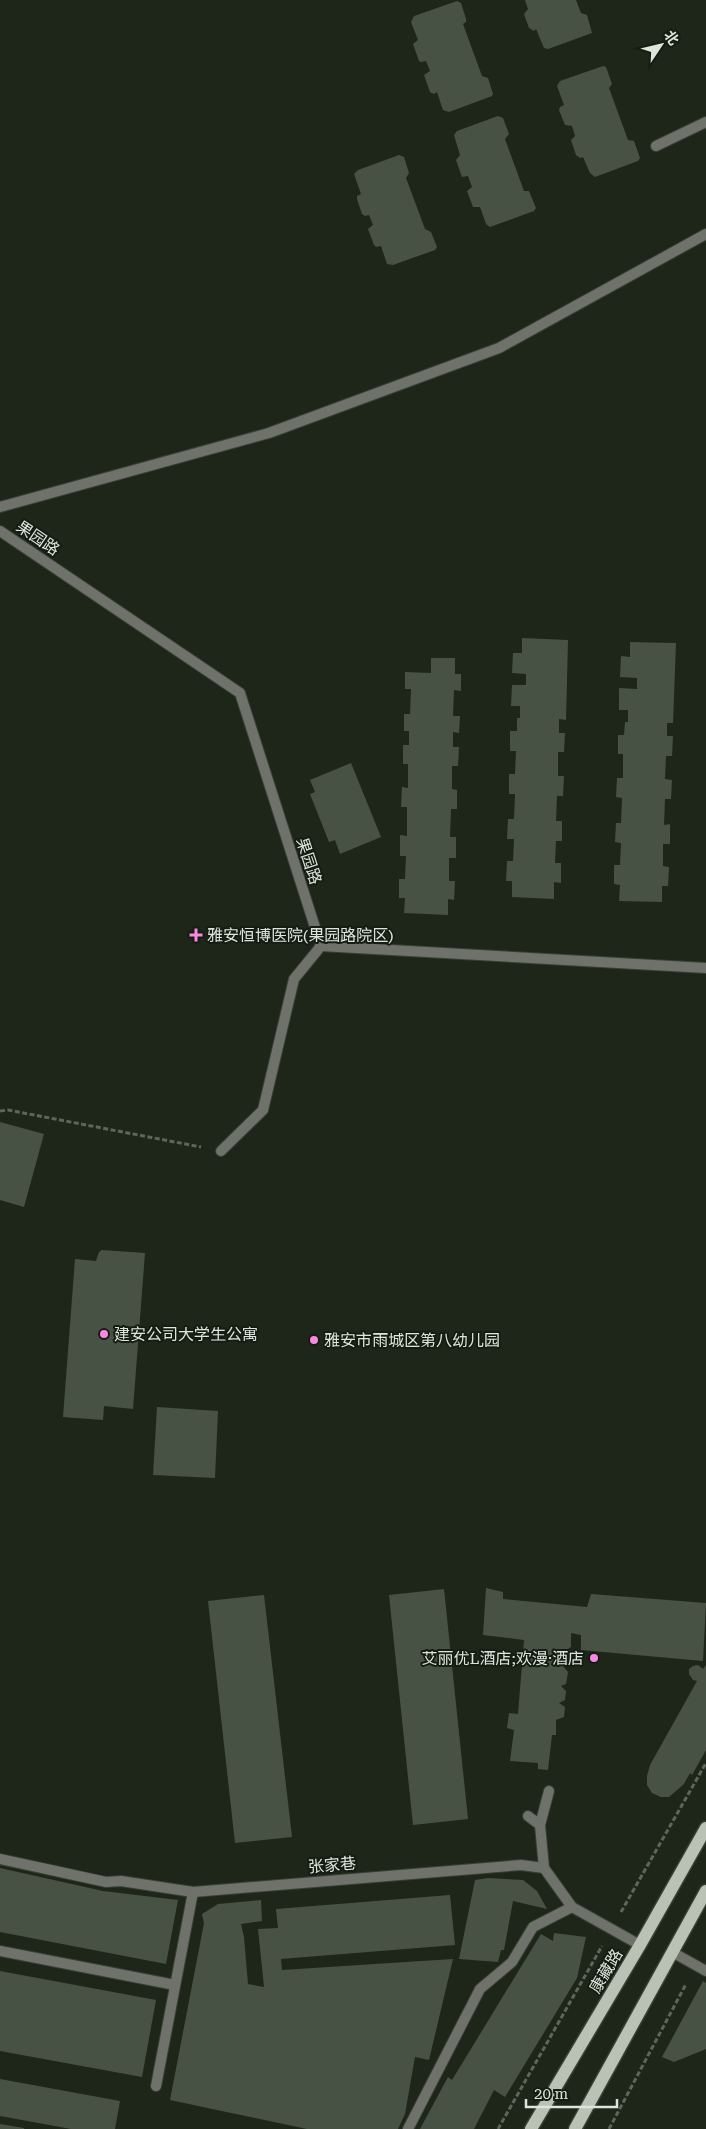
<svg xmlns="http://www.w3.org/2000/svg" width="706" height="2129" font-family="'Roboto Serif','Noto Sans SC',serif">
<rect width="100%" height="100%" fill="#1e261a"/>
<g fill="#485244">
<path d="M525,0H576L581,13L587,15L592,33L548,49L544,48L536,29L534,31L529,28L524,14L528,9Z"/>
<path d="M457,1L461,3L466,19V22L463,24L482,76L488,78L493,94L492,96L449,112L443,110L437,92L434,94L430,92L424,75L430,71L426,61L421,62L419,61L413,44L418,40L411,22L414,16Z"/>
<path d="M603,66L606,67L612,84L609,88L628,140L634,141L640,158L638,161L595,177L590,173L583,157L580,158L576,155L571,140L575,136L572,126L565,125L559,110L560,107L564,105L557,86L560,81Z"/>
<path d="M498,116L503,118L509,134L505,139L524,191H529L536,208L534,211L490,227L486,224L480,207H473L467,191L472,187L468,176L462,177L456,160L460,155L454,135L457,131Z"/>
<path d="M399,155L404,157L409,173L406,178L425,229L431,232L437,247L435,250L393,265L387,264L381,246L376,247L374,245L368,229L373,225L369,215L365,216L362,214L357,199V196L361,194L354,174L358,170Z"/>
<path d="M522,638L568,640L566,720L559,719V733H565L564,752H558V776H564L563,796H557L556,821H562V841H556L555,863H561V883L554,882V899L512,897V881H506L507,861H513L514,839H507L508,819H514L515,794H509V774H515L516,751H510V731H517V718H520V706H511L512,685H526V674L512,673L513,653H522Z"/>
<path d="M630,642L676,643L673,723H667V736H673L672,756H666L665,779L672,780L671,799H665L664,825L670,824V844H663V866L669,867L668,886H662V902L619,901L620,885L614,884V865H620L621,843L615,842L616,823H621L622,798L616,797L617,778H623V754H618V735H624L625,722H628V710H619V688L637,689V678L620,677L621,656L630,657Z"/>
<path d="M431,658H455V674H461V691L454,690L453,716H460L459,733L453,732V747H459L458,766H452V789L457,790V809H451L450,837H456V858H449V881H455L454,900L448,899V915L404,913L405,898H399V879H405L406,856H400V835L407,836V807H401L402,787L408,788V764H403V745H409V731H404V714H410L411,689H405V672L431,673Z"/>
<path d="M351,763L381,837L340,854L335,840L329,842L310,794L315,792L310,780Z"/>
<path d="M0,1122L44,1134L24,1207L0,1200Z"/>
<path d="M102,1250L145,1253L133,1409L104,1406L103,1420L63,1417L75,1259L96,1261L99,1252Z"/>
<path d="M157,1407L218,1411L215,1478L153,1475Z"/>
<path d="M486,1588L503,1592V1599L587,1607L591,1594L706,1603L703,1661L581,1650V1635L571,1633V1647L566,1650L570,1653L568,1665L563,1666L568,1672L566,1684L561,1686L566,1691L565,1700L559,1703L565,1707L564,1717L556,1720V1735H552L548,1770L538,1769V1763L510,1761L514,1730L507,1728L509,1713L518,1714L524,1640L483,1635Z"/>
<path d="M444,1589L468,1819L413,1825L389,1595Z"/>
<path d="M264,1595L292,1837L235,1843L208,1601Z"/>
<path d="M698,1665L703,1669L706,1665V1750L692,1775L690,1773L684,1784L669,1797H661L652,1793L647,1785V1776L650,1765L697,1681L693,1680L689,1674V1669L693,1666Z"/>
<path d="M0,1868L103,1891L178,1900L166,1964L0,1932Z"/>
<path d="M488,1878L523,1880L537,1891L547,1909L513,1901L504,1950H501L498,1962L459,1959L475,1880Z"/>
<path d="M450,1895L455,1945L281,1959L282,1970L453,1959L429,2060L415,2057L405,2114L398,2129H307L170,2100L204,1923L202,1914L218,1904L261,1900L262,1921L241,1924L244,1937L248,1984L264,1987L258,1929L278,1928L276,1909Z"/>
<path d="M554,1933L586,1937L577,1978L505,2097L494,2090L474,2129H420L448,2077L452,2080L541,1934L553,1941Z"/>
<path d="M0,1971L156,2000L142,2077L0,2051Z"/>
<path d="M703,1981L706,1983V2049L674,2062L662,2057Z"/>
<path d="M0,2079L120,2101L115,2129H71L0,2116Z"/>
<path d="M0,2124L24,2128V2129H0Z"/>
</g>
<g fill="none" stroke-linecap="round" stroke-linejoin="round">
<g stroke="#394135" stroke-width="12">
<g id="service">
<path d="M656,146L706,122"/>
<path d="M528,1816L540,1825"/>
<path d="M544,1868L540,1825L549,1791"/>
<path d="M0,1951L175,1985"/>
<path d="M156,2086L193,1892"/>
</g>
</g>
<g stroke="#394135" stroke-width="12">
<g id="minor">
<path d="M0,531L240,693L321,946"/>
<path d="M321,946L706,968"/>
<path d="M221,1151L263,1110L294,979L321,946"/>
<path d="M0,1859L106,1882L121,1881L193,1892L521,1865L544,1868L572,1907L640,1945"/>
<path d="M672,1952L706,1971"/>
<path d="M408,2129L480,1989L512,1962L533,1927L572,1907"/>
</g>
</g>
<g stroke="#394135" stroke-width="12">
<path id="tertiary" d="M0,507L269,433L499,348L706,234"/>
</g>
<g stroke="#394135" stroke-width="15">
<g id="primary">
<path d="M531,2129L640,1945L706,1828"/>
<path d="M575,2129L706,1891"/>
</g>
</g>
<g stroke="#5e665b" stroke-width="3" stroke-dasharray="5 2.5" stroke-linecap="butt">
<path d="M0,1111L8,1110L201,1147"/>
<path d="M621,1912L706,1763"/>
<path d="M498,2129L602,1946"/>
<path d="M609,2129L686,1984"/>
</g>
<use href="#service" stroke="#6e726b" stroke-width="10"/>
<use href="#minor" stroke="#6e726b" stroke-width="10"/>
<use href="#tertiary" stroke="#6e726b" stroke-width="10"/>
<use href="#primary" stroke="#b9c2b4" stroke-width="12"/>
</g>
<g fill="#fc86e3" stroke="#141d11" stroke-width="2">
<path d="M193.5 927.5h5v5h5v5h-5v5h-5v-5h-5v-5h5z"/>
<circle cx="104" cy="1334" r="5"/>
<circle cx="314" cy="1340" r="5"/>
<circle cx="594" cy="1658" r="5"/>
</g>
<g text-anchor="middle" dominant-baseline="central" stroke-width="4" stroke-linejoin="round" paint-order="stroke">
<g font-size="16" fill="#dee4dc" stroke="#141d11">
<text transform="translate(38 538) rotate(34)">果园路</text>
<text transform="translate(309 861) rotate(72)">果园路</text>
<text transform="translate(332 1865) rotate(-5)">张家巷</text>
<text transform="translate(606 1971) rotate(-59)">康藏路</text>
</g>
<g font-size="16" fill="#dee4dc" stroke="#141d11" text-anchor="start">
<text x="207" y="935">雅安恒博医院(果园路院区)</text>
<text x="114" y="1334">建安公司大学生公寓</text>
<text x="324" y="1340">雅安市雨城区第八幼儿园</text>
<text x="584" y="1658" text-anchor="end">艾丽优L酒店;欢漫·酒店</text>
</g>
</g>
<g transform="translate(661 45) rotate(55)" stroke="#141d11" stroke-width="4" paint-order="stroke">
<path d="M0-4L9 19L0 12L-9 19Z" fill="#dee4dc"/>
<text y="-8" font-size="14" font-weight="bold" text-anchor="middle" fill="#dee4dc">北</text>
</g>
<path d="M526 2099v8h91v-8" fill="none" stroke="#dee4dc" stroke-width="2.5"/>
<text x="534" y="2099" font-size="15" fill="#dee4dc" stroke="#141d11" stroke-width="4" paint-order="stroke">20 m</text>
</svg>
